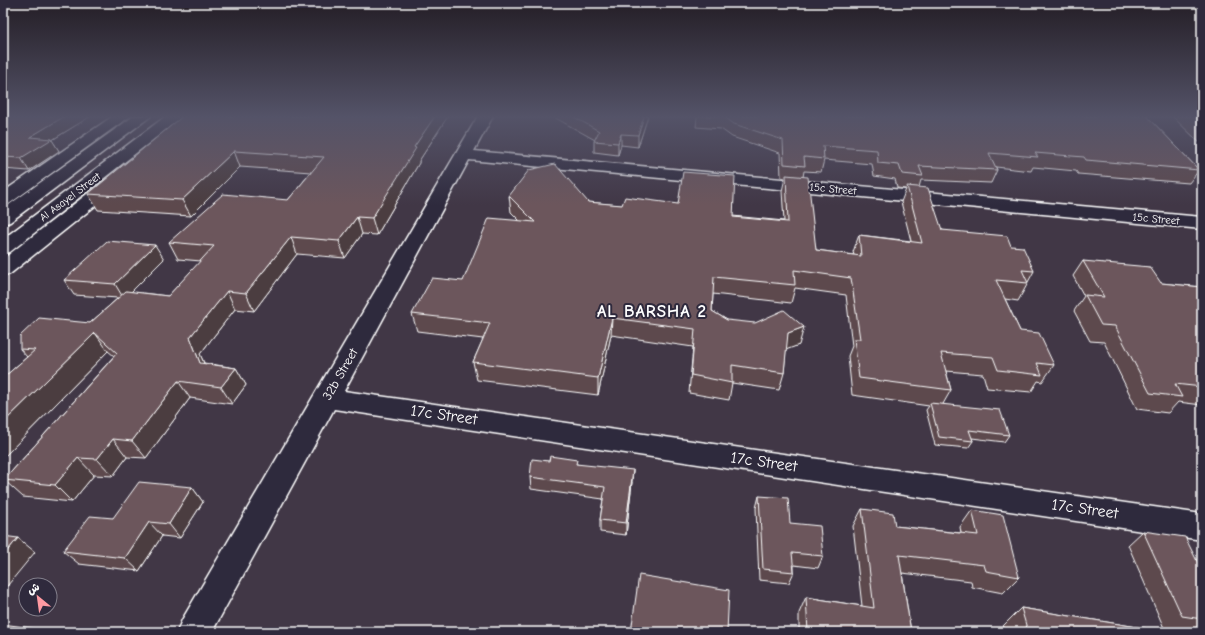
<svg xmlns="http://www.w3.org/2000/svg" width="1205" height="635" font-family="'Comic Neue','Playpen Sans Arabic',sans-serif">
<rect width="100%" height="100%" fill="#413746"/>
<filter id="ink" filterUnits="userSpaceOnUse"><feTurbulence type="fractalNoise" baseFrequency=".025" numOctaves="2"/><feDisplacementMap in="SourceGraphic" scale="8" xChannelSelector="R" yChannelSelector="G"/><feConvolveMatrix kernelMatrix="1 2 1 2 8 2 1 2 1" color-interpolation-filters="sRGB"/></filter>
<g filter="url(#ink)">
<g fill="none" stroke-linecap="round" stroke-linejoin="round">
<g stroke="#fff" stroke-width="3">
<g id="minor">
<path d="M113,116H130L9,204L3,205V192Z"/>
<path d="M478,116H493L474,151L1202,217V229L469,160L344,391L1202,514V540L334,409L212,632H177L182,620Z"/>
<path d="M115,176L121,177L124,181L121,185L10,274L3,275V259L109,177Z"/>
</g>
</g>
<g stroke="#fff" stroke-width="3">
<g id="tertiary">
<path d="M134,116H151L10,222L3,224V209Z"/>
<path d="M166,116H183L10,252L3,254V239Z"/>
</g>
</g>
<use href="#minor" fill="#2f2a3d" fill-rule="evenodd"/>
<use href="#tertiary" fill="#2f2a3d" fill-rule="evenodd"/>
</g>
<g fill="#5d4a4e" stroke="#fff" fill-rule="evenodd">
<path d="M3,116H91L52,140L59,151L29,171L3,169Z"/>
<path d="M183,116H448L419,161V163L377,235L362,234L345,258L297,254L254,311L235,309L200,354L204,363L236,368L246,385L232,404L190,398L146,458L127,457L113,476L94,475L72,502L23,497L4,480L114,356L108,351L3,458V378L27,357L20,349L90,323L118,298L74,295L64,280L164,259L131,292L168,296L201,261L178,259L169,242L288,200L311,172L240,167L191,216L98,210L88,194Z"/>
<path d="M552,116H648L638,147L621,145L618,155L594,152V141L595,140Z"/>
<path d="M697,116H1147L1199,170L1189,183L1078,174L1076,171L1033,167L1031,171L996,167L997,170L991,183L921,180L919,187L942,230L1011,246L1034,271L1028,282V283L1018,301L1005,299L1020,331L1054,365L1042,382L1038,381L1031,392L987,388L983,374L946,371L951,390L943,404L1009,435L1004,442L972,438L973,441L968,448L935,445L926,410L929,406L852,395L848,356L852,346L846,295L795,288L791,303L713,294L712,311L727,320L799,345L786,349L784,373L779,390L732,383L729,400L689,393L693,347L611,335L598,395L477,380L473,362L483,339L417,331L412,314L463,281L519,220L511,212L509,196L588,202L784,221L782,191L785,178L781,177L780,153L732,137L721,129L696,127ZM824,160L872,164L874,176L895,179L897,188L906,189L901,202L911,241L859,235L853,252L854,255L816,250L803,177L804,171L821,172Z"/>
<path d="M1172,116H1202V145Z"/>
<path d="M1083,261L1161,283L1202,287V405L1178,402L1168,413L1137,409L1104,342L1090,341L1074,311L1084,296L1073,276Z"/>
<path d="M577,464L632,482L626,535L600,532V520L603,499L531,489L530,477Z"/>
<path d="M192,487L203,502L180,538L162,536L139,571L79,564L63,551L113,518Z"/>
<path d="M759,496L790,523L823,556L818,568L794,565V572L789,583L759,580L756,508Z"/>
<path d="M862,509L895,526L961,533L960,527L972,510L1019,577L1003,593L972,587L971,581L902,573L911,632H799V613L806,597L862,606L853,526Z"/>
<path d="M1143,531L1202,571V632H1190L1164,628L1128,545Z"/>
<path d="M1021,608L1168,632H1005L1003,626Z"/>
</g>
<g fill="#4c3c40" stroke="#fff">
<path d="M65,116H91L52,140L59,151L29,171L21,158L30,137Z"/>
<path d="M435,116H448L419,161V163L377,235L372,218L414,147Z"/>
<path d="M644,116H648L638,147V135Z"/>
<path d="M621,134V145L618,155V143Z"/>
<path d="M234,151L240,167L191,216L182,200Z"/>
<path d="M357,217L362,234L345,258L339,241Z"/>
<path d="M291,237L297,254L254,311L246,293Z"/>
<path d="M155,245L164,259L124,299L115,284Z"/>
<path d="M227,291L235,309L200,354L211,380L200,363L190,337Z"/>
<path d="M612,318L611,335L598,395V378Z"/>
<path d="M804,327L799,345L783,351L788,333Z"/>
<path d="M95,333L108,351L3,458V423Z"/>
<path d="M236,368L246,385L232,404L221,387Z"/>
<path d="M178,381L190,398L146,458L132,441Z"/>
<path d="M113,439L127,457L113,476L97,459Z"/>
<path d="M78,458L94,475L72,502L55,485Z"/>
<path d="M633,470L632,482L626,535V523Z"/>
<path d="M192,487L203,502L180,538L169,524Z"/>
<path d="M149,522L162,536L139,571L125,558Z"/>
<path d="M18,538L35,552L3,591V556Z"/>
</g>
<g fill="#6c565b" stroke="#fff">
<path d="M3,116H65L30,137L52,139L21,158L3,157Z"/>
<path d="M183,116H435L414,147L416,148L372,218L357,217L339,241L291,237L246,293L227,291L190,337L200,363L236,368L221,387L178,381L132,441L113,439L97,459L78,458L55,485L4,480L117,353L95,333L3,423V378L35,350L20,349V336L39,318L90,323L126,291L168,296L214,246L169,242L223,194L288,200L324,157L234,151L182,200L88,194Z"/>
<path d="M572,116H644L638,135L621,134L618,143L594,141L599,131Z"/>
<path d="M723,116H1147L1199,170L1086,160L1084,157L1035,153L1038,157L989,153L997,170L919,166L923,176L902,174L899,165L878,163L877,150L823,146L824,159L804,157L805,166L784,164L783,140L734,124Z"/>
<path d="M1192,116H1202V125Z"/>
<path d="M555,164L588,202L622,205L625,197L678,204L683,172L735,176L733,217L788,222L786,175L808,177L816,250L861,256L859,235L922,243L907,186L928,188L942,230L1007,236L1011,246L1023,247L1034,271L1022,270L1028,283L996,280L1020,331L1039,333L1054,365L1037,363L1042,375L998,370L993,357L941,353L951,390L859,378L854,339H860L851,278L794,270L795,285L714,277L712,311L727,320L755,323L784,310L804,327L788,333L784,373L732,365V383L691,375L695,329L612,318L598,378L473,362L490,323L412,314L432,278L463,281L489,218L535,222L509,196L529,170Z"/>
<path d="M107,241L155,245L115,284L64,280Z"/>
<path d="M1083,261L1150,267L1161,283L1202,287V387L1175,384L1182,397L1150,393L1115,326L1101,325L1085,295L1104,297Z"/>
<path d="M930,403L1000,410L1009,435L969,430L973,441L939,437Z"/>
<path d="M550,456L577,460L576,464L633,470L626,523L600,520L605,487L530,477L532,459L549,461Z"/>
<path d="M139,482L192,487L169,524L149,522L125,558L63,551L90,516L113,518Z"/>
<path d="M759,496L788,498L790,523L820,526L823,556L792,553L794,572L763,569Z"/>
<path d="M862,509L893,513L895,526L978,535L972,510L1003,515L1019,577L986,571L984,565L899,555L911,632H808L806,597L874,608Z"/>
<path d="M1143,531L1185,537L1202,571V619L1182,616Z"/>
<path d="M3,536L18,538L3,556Z"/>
<path d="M639,575L729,590L727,632H631Z"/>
<path d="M1021,608L1168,632H1028Z"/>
<path d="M3,624L59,632H3Z"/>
</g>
</g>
<linearGradient id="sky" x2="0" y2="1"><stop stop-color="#241e26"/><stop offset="0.57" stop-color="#545368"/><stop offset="1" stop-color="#545368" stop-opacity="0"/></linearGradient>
<rect width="1205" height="205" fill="url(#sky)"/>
<g text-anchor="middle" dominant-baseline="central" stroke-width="4" stroke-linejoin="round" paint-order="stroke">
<g font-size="11" fill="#fff" stroke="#2f2a3d">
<text transform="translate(833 189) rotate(5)">15c Street</text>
<text transform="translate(70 197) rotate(-37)">Al Asayel Street</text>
<text transform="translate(1156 219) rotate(5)">15c Street</text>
</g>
<g font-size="13" fill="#fff" stroke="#2f2a3d">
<text transform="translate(340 374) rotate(-60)">32b Street</text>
</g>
<g font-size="16" fill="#fff" stroke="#2f2a3d">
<text transform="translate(444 415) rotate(8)">17c Street</text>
<text transform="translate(764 462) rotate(8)">17c Street</text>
<text transform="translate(1085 509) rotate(8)">17c Street</text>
</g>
<g font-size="17" font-weight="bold" letter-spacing="1" fill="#fff" stroke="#2f2a3d">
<text x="652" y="311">AL BARSHA 2</text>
</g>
</g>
<rect width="1205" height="635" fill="none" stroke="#2f2a3d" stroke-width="16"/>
<rect x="8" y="8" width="1189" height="619" fill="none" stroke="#fff" stroke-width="1.5" filter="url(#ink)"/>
<g transform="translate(38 597) rotate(331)"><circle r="19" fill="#2f2a3d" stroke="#827f8b"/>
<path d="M0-3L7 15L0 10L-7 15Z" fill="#ff9aa2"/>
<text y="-6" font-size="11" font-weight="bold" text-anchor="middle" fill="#ffffff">ش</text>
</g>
</svg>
